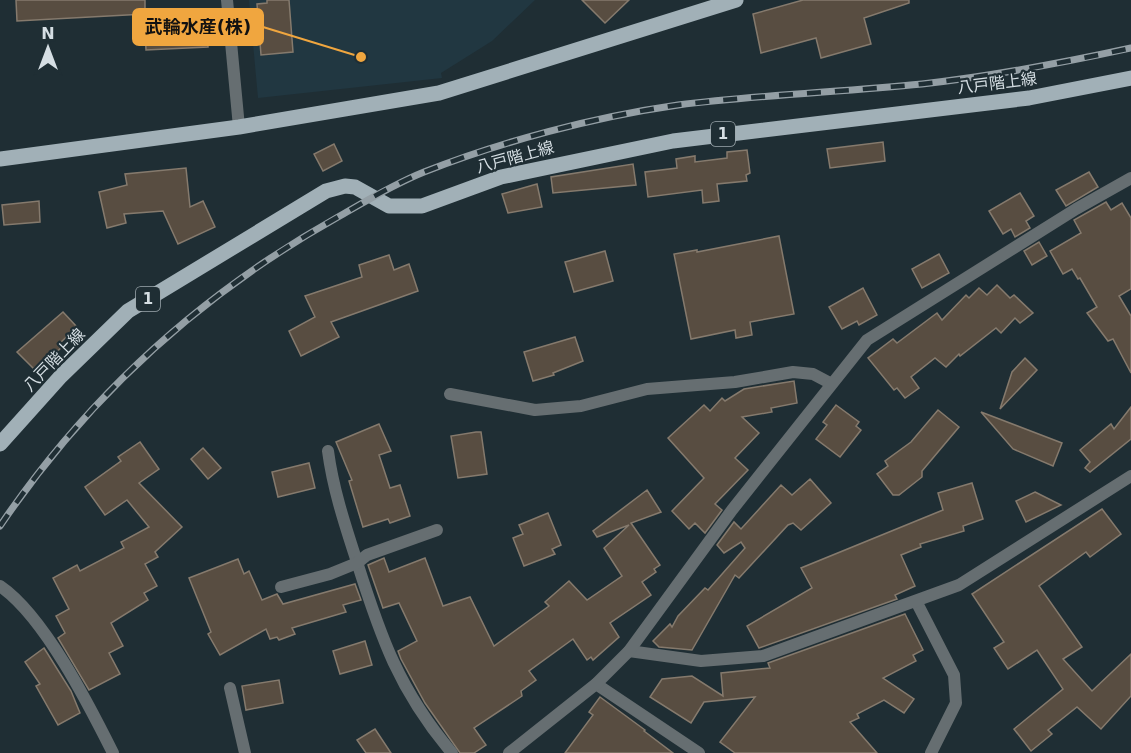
<svg xmlns="http://www.w3.org/2000/svg" width="1131" height="753" font-family="'DejaVu Sans','Noto Sans JP',sans-serif">
<rect width="100%" height="100%" fill="#1f2e34"/>
<path fill="#213741" d="M249,0H535L492,41L441,73L442,78L258,98Z"/>
<g fill="#584d41" stroke="#857a6d" stroke-width="1.5">
<path d="M16,0H145V14L17,21Z"/>
<path d="M267,0H289L293,52L261,55L257,4L267,3Z"/>
<path d="M582,0H629L605,23Z"/>
<path d="M803,0H909V3L864,18L871,44L821,58L816,38L761,53L753,14Z"/>
<path d="M207,23L208,47L146,50L145,26Z"/>
<path d="M883,142L885,161L830,168L827,149Z"/>
<path d="M334,144L342,161L323,171L314,154Z"/>
<path d="M747,150L750,173L746,175L747,181L717,184L719,201L703,203L702,190L648,197L645,172L677,168L676,159L695,156V162L727,158V152Z"/>
<path d="M633,164L636,185L553,193L551,177Z"/>
<path d="M186,168L190,207L203,201L215,227L178,244L163,211L124,214L126,223L107,228L99,192L127,185L125,174Z"/>
<path d="M1089,172L1098,187L1066,206L1056,190Z"/>
<path d="M537,184L542,207L508,213L502,194Z"/>
<path d="M1020,193L1034,216L1026,221L1030,228L1015,237L1011,229L1003,234L989,211Z"/>
<path d="M39,201L40,222L4,225L2,205Z"/>
<path d="M1106,202L1111,210L1122,203L1131,218V289L1119,296L1131,316V373L1113,339L1108,341L1087,313L1097,307L1080,278L1078,279L1072,269L1063,274L1050,251L1081,233L1074,220Z"/>
<path d="M779,236L794,314L750,322L752,335L736,338L735,330L691,339L674,254L697,250V252Z"/>
<path d="M1039,242L1047,256L1032,265L1024,251Z"/>
<path d="M605,251L613,281L574,292L565,262Z"/>
<path d="M939,254L949,273L922,288L912,269Z"/>
<path d="M389,255L394,270L409,264L418,291L331,322L339,337L301,356L289,331L315,317L305,296L362,277L359,265Z"/>
<path d="M997,285L1010,298L1014,295L1033,313L1020,323L1015,318L1001,333L996,328L960,356L959,354L946,367L935,358L911,377L919,388L905,398L897,388L894,390L868,358L893,339L897,343L937,313L942,320L966,295L969,298L979,288L987,295Z"/>
<path d="M863,288L877,315L859,325L857,321L842,329L829,307Z"/>
<path d="M63,312L77,327L60,343L63,346L36,371L17,352Z"/>
<path d="M575,337L583,361L553,373L554,375L533,381L524,352Z"/>
<path d="M1025,358L1037,370L1000,409L1012,372Z"/>
<path d="M794,381L797,403L771,408L772,412L742,417L759,433L735,458L748,470L715,504L722,510L705,533L695,523L689,529L672,511L704,478L668,438L704,405L710,411L722,398L725,401L744,389Z"/>
<path d="M836,405L859,422L856,426L861,430L840,457L816,439L827,425L823,422Z"/>
<path d="M1131,407V439L1090,472L1085,468L1090,462L1080,450L1111,424L1114,429Z"/>
<path d="M938,410L959,427L922,471V477L899,495H893L877,474L888,466L885,461L911,442Z"/>
<path d="M981,412L1062,443L1053,466L1013,449Z"/>
<path d="M379,424L391,451L379,455L390,488L400,485L410,516L390,523L388,519L363,527L349,481L352,480L336,442Z"/>
<path d="M476,432H481L487,474L458,478L451,436Z"/>
<path d="M140,442L159,469L139,483L182,527L155,552L158,557L145,564L157,586L144,593L148,600L111,623L123,646L109,653L120,674L89,690L58,638L65,633L56,616L69,609L53,578L77,565L80,571L124,548L121,542L149,527L127,500L105,515L85,487L121,461L118,457Z"/>
<path d="M203,448L221,468L208,479L191,459Z"/>
<path d="M309,463L315,488L278,497L272,472Z"/>
<path d="M810,479L831,503L801,530L793,523L788,525L739,578L735,575L692,650L659,647L653,641L670,624L672,627L678,616L705,588L708,590L745,548L741,542L724,553L717,545L734,522L741,529L781,485L792,495Z"/>
<path d="M972,483L983,519L963,526L964,531L920,544L921,547L901,555L915,586L895,595L897,599L759,648L747,626L812,588L801,568L943,510L938,493Z"/>
<path d="M647,490L661,512L631,523L660,565L654,569L656,572L642,582L651,595L610,623L619,637L593,660L591,657L587,660L573,639L529,671L536,680L521,691L522,696L474,728L486,745L474,753H460L425,703L401,659L398,651L417,641L399,603L383,608L368,565L384,558L389,572L425,558L443,606L470,597L494,646L549,606L545,602L569,581L587,600L622,576L604,548L629,525L597,537L593,531Z"/>
<path d="M1035,492L1061,505L1026,522L1016,501Z"/>
<path d="M1102,509L1121,534L1090,557L1086,552L1039,586L1082,647L1063,659L1092,691L1131,654V696L1101,729L1077,707L1048,730L1052,734L1031,751L1014,729L1063,689L1037,650L1008,669L994,648L1004,642L972,594Z"/>
<path d="M548,513L561,545L552,549L555,554L524,566L513,538L523,534L519,525Z"/>
<path d="M238,559L244,574L249,571L262,600L277,594L283,604L355,584L361,600L343,605L346,612L292,628L295,634L279,640L277,637L270,639L266,629L220,655L208,634L211,632L189,578Z"/>
<path d="M905,614L923,650L913,655L916,661L883,678L914,699L904,713L884,700L857,714L859,718L850,722L877,753H735L720,742L755,697L704,702L691,723L650,697L662,679L692,676L723,696L721,673L770,668L768,663Z"/>
<path d="M365,641L372,665L340,674L333,651Z"/>
<path d="M44,648L71,691L80,713L58,725L36,686L40,684L25,662Z"/>
<path d="M279,680L283,703L246,710L242,686Z"/>
<path d="M600,697L645,730L644,731L673,753H565L593,715L589,712Z"/>
<path d="M375,729L391,753H366L357,740Z"/>
</g>
<g fill="none" stroke-linecap="round" stroke-linejoin="round">
<g stroke="#666e71" stroke-width="12">
<path d="M227,0L239,127"/>
<path d="M450,394L535,410L581,406L647,389L735,382L793,372L813,374L830,383"/>
<path d="M328,451C333,489 345,525 357,562C381,638 399,690 452,753"/>
<path d="M0,586C44,616 89,705 113,753"/>
<path d="M281,587L330,574L357,563L367,555L437,530"/>
<path d="M916,601L954,675L956,703L931,753"/>
<path d="M629,651L701,661L763,656L959,585L1131,476"/>
<path d="M596,684L699,753"/>
<path d="M230,688L245,753"/>
<path d="M509,753L596,684L629,651L732,510L867,340L1076,209L1131,178"/>
</g>
<g stroke="#a1b0b7" stroke-width="15">
<path d="M0,159L239,127L439,93L736,0"/>
<path d="M0,444L61,376L128,311L326,191L345,186L355,187L389,206H422L501,177L673,141L1029,98L1131,78"/>
</g>
<g stroke="#949fa5" stroke-width="7">
<path id="rail" d="M0,526C88,396 202,293 338,217C366,201 394,184 424,172C503,141 594,117 678,105C759,95 841,92 922,84C992,76 1062,63 1131,48"/>
</g>
<use href="#rail" stroke="#1f2e34" stroke-width="4.5" stroke-dasharray="14" stroke-linecap="butt"/>
</g>
<g text-anchor="middle" dominant-baseline="central" stroke-width="4.5" stroke-linejoin="round" paint-order="stroke">
<g fill="#1f2e34" stroke="#9ea9ae" stroke-width="1.5">
<rect x="711" y="122" width="24" height="24" rx="4.5"/>
<rect x="136" y="287" width="24" height="24" rx="4.5"/>
</g>
<g font-size="15" font-weight="bold" fill="#d5dee3">
<text x="723" y="134">1</text>
<text x="148" y="299">1</text>
</g>
<g font-size="16" fill="#d5dee3" stroke="#1f2e34">
<text transform="translate(997 83) rotate(-7)">八戸階上線</text>
<text transform="translate(515 157) rotate(-15)">八戸階上線</text>
<text transform="translate(54 360) rotate(-46)">八戸階上線</text>
</g>
</g>
<path fill="none" stroke="#f0a63f" stroke-width="2" d="M361 57L263 27"/>
<circle fill="#f0a63f" stroke="#1f2e34" stroke-width="2" cx="361" cy="57" r="6"/>
<rect fill="#f0a63f" stroke="#f0a63f" stroke-width="2" x="133" y="9" width="130" height="36" rx="6"/>
<g font-size="18" text-anchor="middle" font-weight="bold" fill="#111">
<text x="198" y="33">武輪水産(株)</text>
</g>
<g transform="translate(48 48)" stroke="#1f2e34" stroke-width="4.5" paint-order="stroke">
<path d="M0-4.5L10 22L0 15L-10 22Z" fill="#d5dee3"/>
<text y="-9" font-size="16" font-weight="bold" text-anchor="middle" fill="#d5dee3">N</text>
</g>
</svg>
